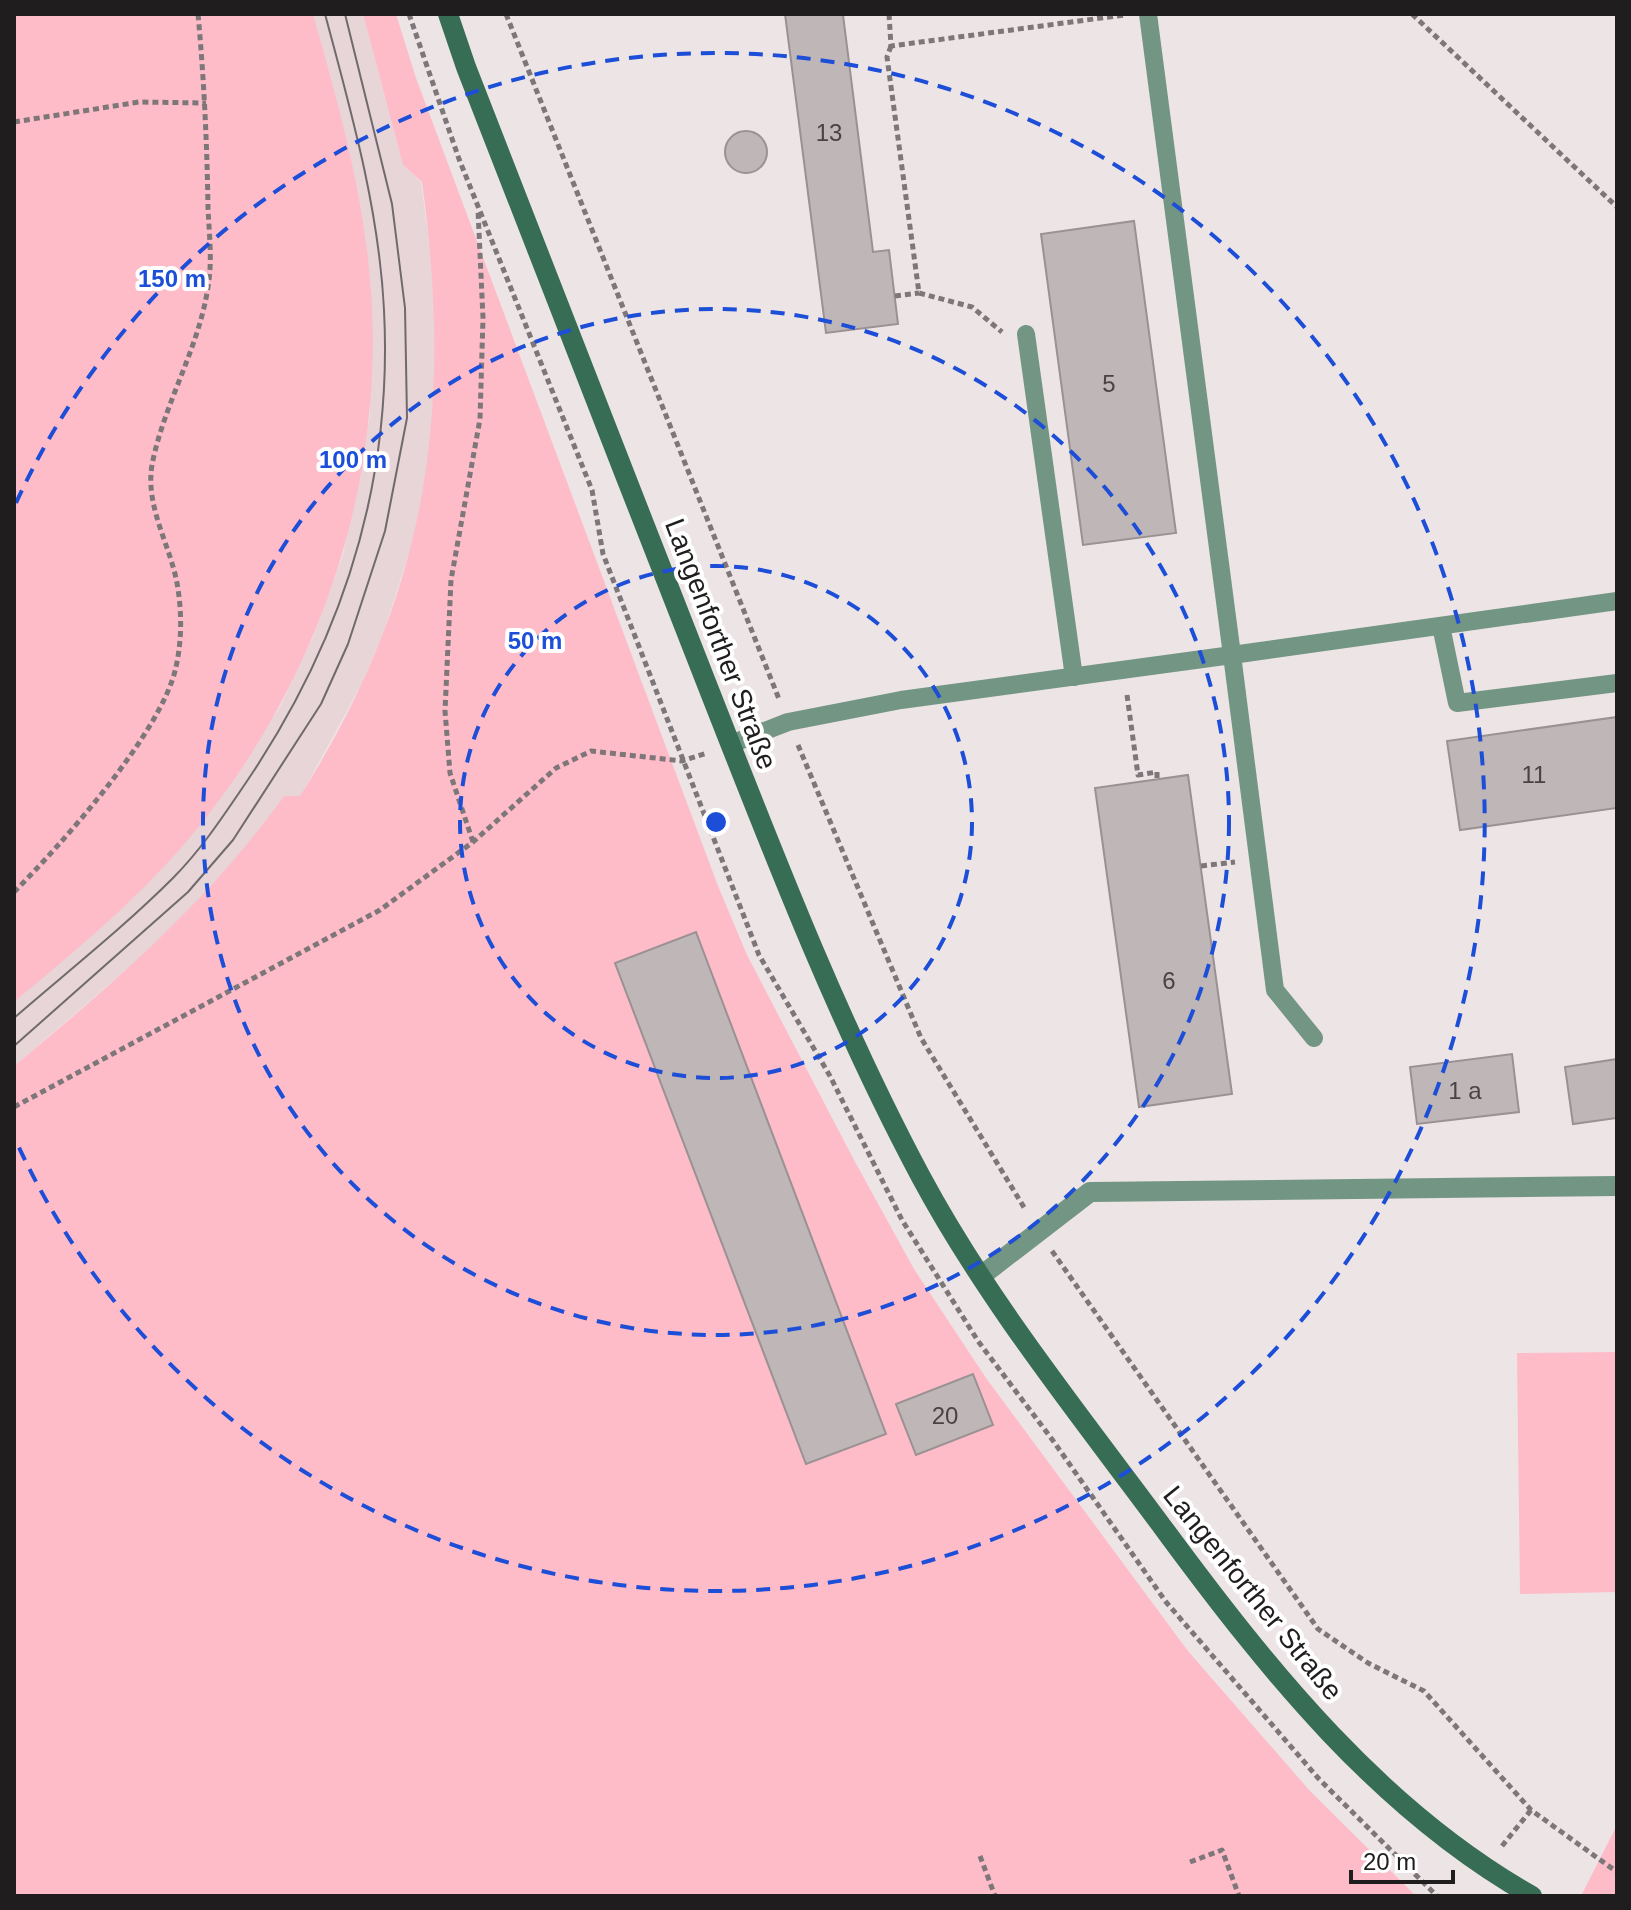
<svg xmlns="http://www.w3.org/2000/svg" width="1631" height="1910" font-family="Arial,sans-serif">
<rect width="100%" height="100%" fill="#ede4e6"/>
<path fill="#e7d5d8" d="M313,14H363L403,165L421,182L435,287L437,350L430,452L413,541L382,637L361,685L300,797L284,796L247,847L170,932L14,1066V1002L151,880L218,802L281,705L313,637L343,555L370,416L371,290L367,253L343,127Z"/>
<g fill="#febcc9">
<path d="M14,14H313C335,92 357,170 367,250C394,463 325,678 187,841C136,901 74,952 14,1002Z"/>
<path d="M363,14H396L416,78L718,886L747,955L854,1160L914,1269L986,1378L1188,1651L1310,1791L1416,1896H14V1066C115,982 207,903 284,796H300C427,596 454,414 422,182L403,165Z"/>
<path d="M1617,1352V1592L1520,1594L1517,1353Z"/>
<path d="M1617,1825V1896H1581Z"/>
</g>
<g fill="#bfb6b7" stroke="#999192" stroke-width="2">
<path d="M785,14H848L843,15L873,252L889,250L898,324L826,333Z"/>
<circle cx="746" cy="152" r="21"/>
<path d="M1134,221L1176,533L1083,545L1041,234Z"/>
<path d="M1617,717V808L1460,830L1447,741Z"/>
<path d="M1188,775L1232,1094L1139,1107L1095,788Z"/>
<path d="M696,932L886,1434L806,1464L615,963Z"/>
<path d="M1512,1054L1519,1112L1417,1124L1410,1067Z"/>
<path d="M1617,1059V1118L1573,1124L1565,1067Z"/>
<path d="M973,1374L993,1425L916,1455L896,1404Z"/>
</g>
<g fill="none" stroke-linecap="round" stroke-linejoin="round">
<g stroke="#7d7779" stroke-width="5" stroke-dasharray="6 4" stroke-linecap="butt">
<path d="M409,14L459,159L592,490L603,554L759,955L830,1076L902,1220L978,1341L1054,1442L1166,1602L1319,1779L1437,1896"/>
<path d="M506,14L779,699"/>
<path d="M889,14L891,46L1124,15"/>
<path d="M1412,14L1617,207"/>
<path d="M891,46L887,57L919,293L972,307L1002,332"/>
<path d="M14,122L139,102L206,103"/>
<path d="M895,296L919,293"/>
<path d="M1127,695L1138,775L1157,772V780"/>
<path d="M798,745L921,1038L1025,1209"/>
<path d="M473,842L450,773L445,711L451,580L480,419L483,318L478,210"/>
<path d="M1201,866L1235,862"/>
<path d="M14,892C62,844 162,732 176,667C182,640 182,611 177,583C170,545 145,506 152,465C164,402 201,346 209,280C212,257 209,231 208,208C207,143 204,79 198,14"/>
<path d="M14,1107L380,910L473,842L556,768L591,751L682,761L707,753"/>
<path d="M1052,1251L1318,1629L1368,1663L1424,1691L1531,1810L1617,1872"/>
<path d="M1502,1846L1531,1810"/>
<path d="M980,1856L995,1896"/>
<path d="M1190,1862L1222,1850L1239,1896"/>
</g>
<g stroke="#739583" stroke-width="18">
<path d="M1148,14L1232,655L1617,601"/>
<path d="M1026,334L1074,677"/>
<path d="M1441,626L1457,703L1617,683"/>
<path d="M731,744L788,722L901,700L1232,655L1275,990L1314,1038"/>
</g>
<path stroke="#739583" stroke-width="20" d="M981,1276L1090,1192L1617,1186"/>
<path stroke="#386d55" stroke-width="20" d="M448,14L466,67C545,272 626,477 706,682C772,850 836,1018 921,1177C988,1302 1083,1419 1167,1533C1269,1671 1380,1810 1532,1896"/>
<g stroke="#706a6c" stroke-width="2">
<path d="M14,1018C67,972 123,928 173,878C200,851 222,818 243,787C341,644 393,484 384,310C379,209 351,111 325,14"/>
<path d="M14,1046L188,892L233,840L321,704L348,644L385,531L407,418L405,308L392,204L345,14"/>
</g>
</g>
<g fill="none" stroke="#1d4ed8" stroke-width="4" stroke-dasharray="14 10">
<circle cx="716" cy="822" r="256"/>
<circle cx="716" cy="822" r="513"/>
<path d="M16 503A769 769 0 1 1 16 1141"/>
</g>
<g text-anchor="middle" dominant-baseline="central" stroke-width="8" stroke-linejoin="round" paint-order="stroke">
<g font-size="24" fill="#484344">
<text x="829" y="132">13</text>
<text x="1109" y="383">5</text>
<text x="1534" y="774">11</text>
<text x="1169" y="980">6</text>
<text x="1465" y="1090">1 a</text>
<text x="945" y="1415">20</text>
</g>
<g font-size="28" fill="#201d1e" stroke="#fff">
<text transform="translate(721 644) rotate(69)">Langenforther Straße</text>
<text transform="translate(1253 1593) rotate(51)">Langenforther Straße</text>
</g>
</g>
<circle cx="716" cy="822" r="12" fill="#1d4ed8" stroke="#fff" stroke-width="4"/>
<g font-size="24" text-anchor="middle" font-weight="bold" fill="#1d4ed8" stroke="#fff" stroke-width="8" stroke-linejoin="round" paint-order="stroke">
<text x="172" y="287">150 m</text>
<text x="353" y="468">100 m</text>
<text x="535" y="649">50 m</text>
</g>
<rect width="1631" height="1910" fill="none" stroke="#201d1e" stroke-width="32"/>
<path d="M1351 1870v12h102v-12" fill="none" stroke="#201d1e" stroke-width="4"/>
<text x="1363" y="1870" font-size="24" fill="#201d1e" stroke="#ffffff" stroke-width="6" paint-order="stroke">20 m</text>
</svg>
